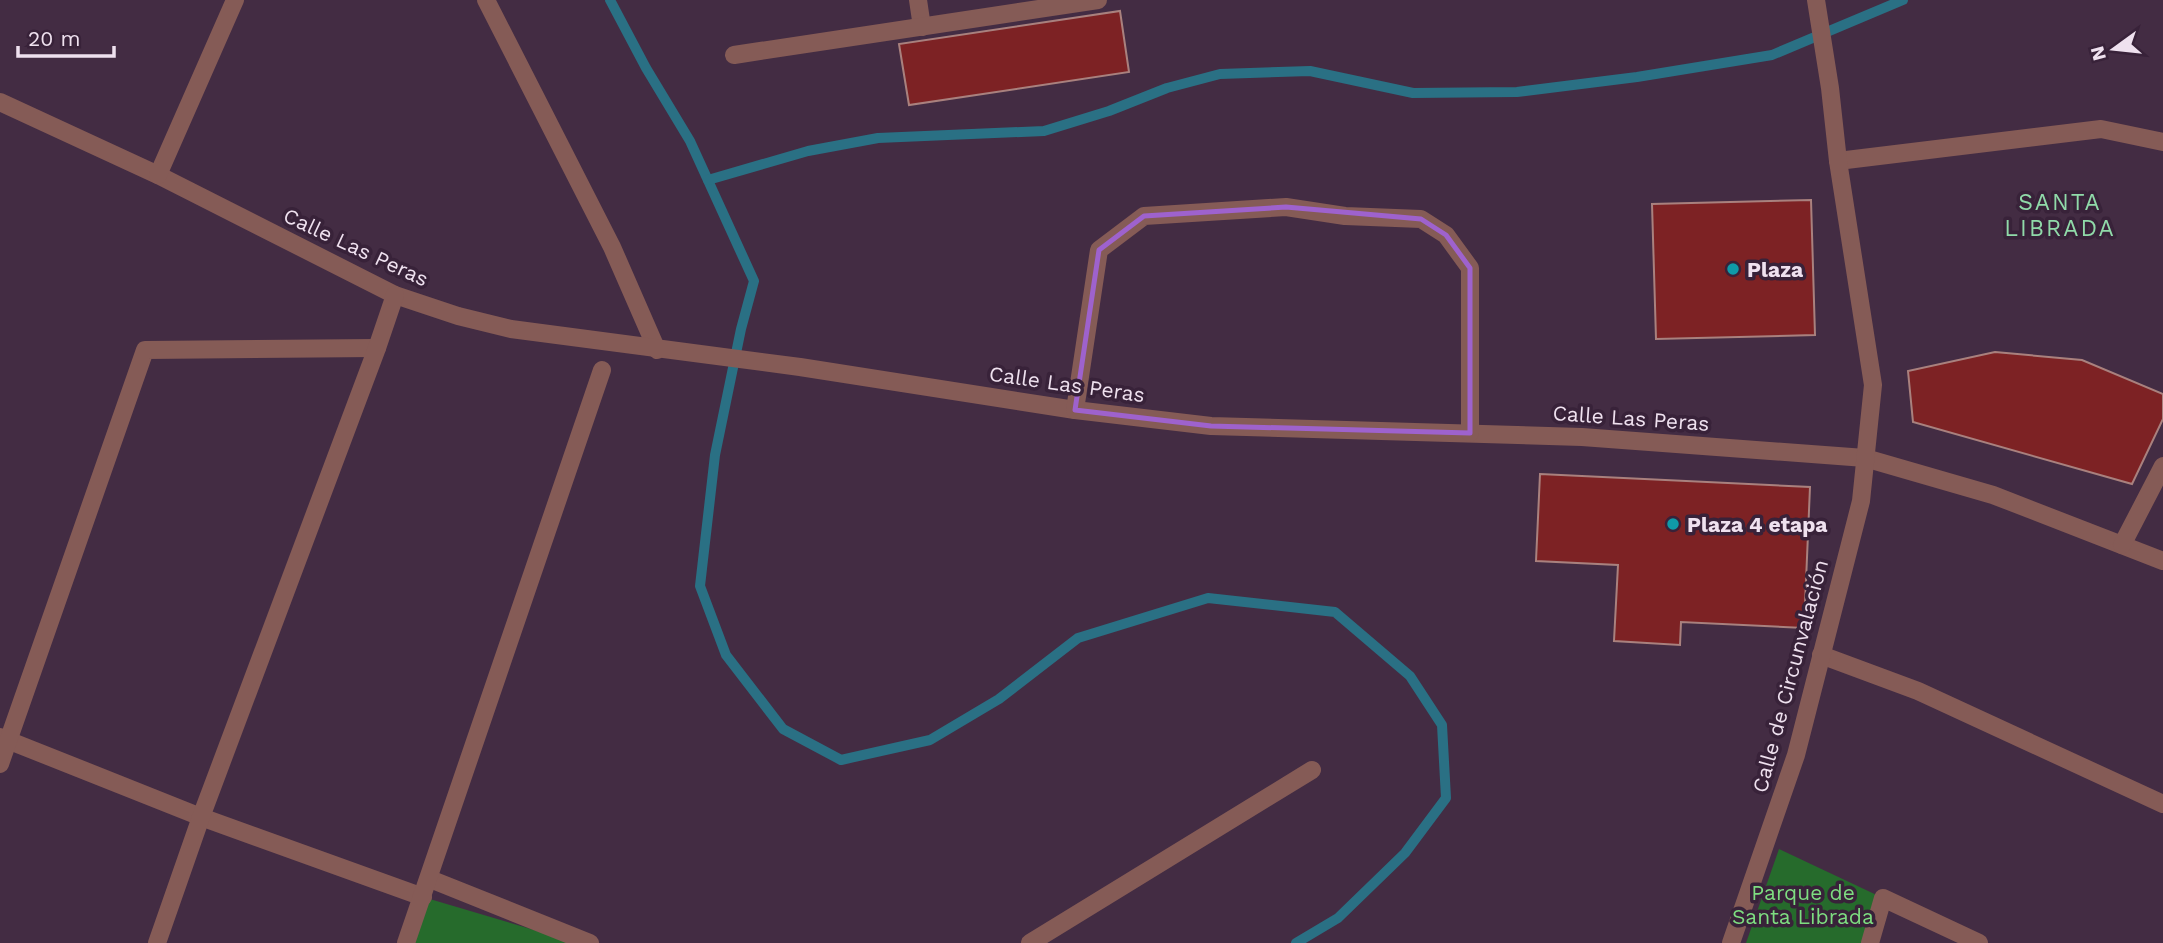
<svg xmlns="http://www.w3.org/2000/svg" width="2163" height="943" font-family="'Work Sans',sans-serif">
<rect width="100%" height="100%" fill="#432c43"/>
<g fill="#266b2c">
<path d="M1779,849L1883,898L1870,943H1746Z"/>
<path d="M423,897L578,943H408Z"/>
</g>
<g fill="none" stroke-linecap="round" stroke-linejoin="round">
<g stroke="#2a7084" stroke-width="10">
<path d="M610,0L646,68L690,141L754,281L741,329L715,455L700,586L726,655L783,729L841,760L930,740L999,699L1078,638L1208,598L1335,612L1410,676L1442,725L1446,798L1405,853L1338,918L1296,943"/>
<path d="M708,180L808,151L878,138L1044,131L1109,111L1167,88L1220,74L1310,71L1413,93L1517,92L1637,77L1772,55L1903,0"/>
</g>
</g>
<g fill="#7d2224" stroke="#a9817e" stroke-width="2">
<path d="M1120,11L1129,72L909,105L899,44Z"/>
<path d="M1811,200L1815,335L1656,339L1652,204Z"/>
<path d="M1995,352L2082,360L2163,394V419L2132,484L1913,422L1908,371Z"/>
<path d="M1540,474L1810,487L1804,628L1681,622L1680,645L1614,641L1618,565L1536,561Z"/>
</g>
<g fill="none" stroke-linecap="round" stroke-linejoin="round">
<g stroke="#855b56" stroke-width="18">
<path d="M486,0L612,247L657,350"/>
<path d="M918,0L922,27"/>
<path d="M734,55L1098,0"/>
<path d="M0,102L158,175L395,295L458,316L511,329L800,367L1075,410L1211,426L1582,437L1865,458L1993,495L2163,561"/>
<path d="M1838,161L2101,129L2163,142"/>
<path d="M158,175L235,0"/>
<path d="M1075,410L1099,250L1144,216L1286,207L1345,216L1421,219L1446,235L1470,268V433"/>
<path d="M2122,545L2163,466"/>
<path d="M1821,655L1918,691L2163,804"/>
<path d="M0,737L201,817L423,897"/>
<path d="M0,764L145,350L377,348"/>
<path d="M430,879L590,943"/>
<path d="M157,943L201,817L377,348L395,295"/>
<path d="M406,943L602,370"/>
<path d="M1030,943L1312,770"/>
<path d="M1731,943L1796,755L1861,501L1873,385L1838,161L1830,88L1816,0"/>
<path d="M1870,943L1883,898L1979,943"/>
</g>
</g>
<path fill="none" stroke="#9e62cd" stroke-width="5" stroke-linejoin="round" d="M1286,207L1421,219L1446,235L1470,268V433L1211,426L1075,410L1099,250L1144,216Z"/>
<g fill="#0f9aa8" stroke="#382239" stroke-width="2.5">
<circle cx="1733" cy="269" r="7"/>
<circle cx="1673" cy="524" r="7"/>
</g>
<g text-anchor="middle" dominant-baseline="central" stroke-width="7" stroke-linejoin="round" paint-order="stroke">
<g font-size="21" fill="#efe1ef" stroke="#382239">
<text transform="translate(356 247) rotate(25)">Calle Las Peras</text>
<text transform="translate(1067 384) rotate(8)">Calle Las Peras</text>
<text transform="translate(1631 418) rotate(4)">Calle Las Peras</text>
<text transform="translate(1790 676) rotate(-75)">Calle de Circunvalación</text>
</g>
<g font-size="21" font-weight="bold" fill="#efe1ef" stroke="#382239" text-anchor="start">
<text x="1747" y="269">Plaza</text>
<text x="1687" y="524">Plaza 4 etapa</text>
</g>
<g font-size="21" fill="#7edd81" stroke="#382239">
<text x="1803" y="892">Parque de<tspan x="1803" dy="24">Santa Librada</tspan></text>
</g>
<g font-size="23" letter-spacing="2" fill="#90daa9" stroke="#382239">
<text x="2060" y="202">SANTA<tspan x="2060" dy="26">LIBRADA</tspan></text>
</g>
</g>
<g transform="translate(2114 49) rotate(255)" stroke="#382239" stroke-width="5" paint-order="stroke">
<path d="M0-5L12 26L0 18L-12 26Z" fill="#efe1ef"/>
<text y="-10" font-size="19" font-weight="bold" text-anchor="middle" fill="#efe1ef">N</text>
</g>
<path d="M18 46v10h96v-10" fill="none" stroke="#efe1ef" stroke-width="3.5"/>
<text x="28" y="46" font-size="21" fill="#efe1ef" stroke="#382239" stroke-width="5" paint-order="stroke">20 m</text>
</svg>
